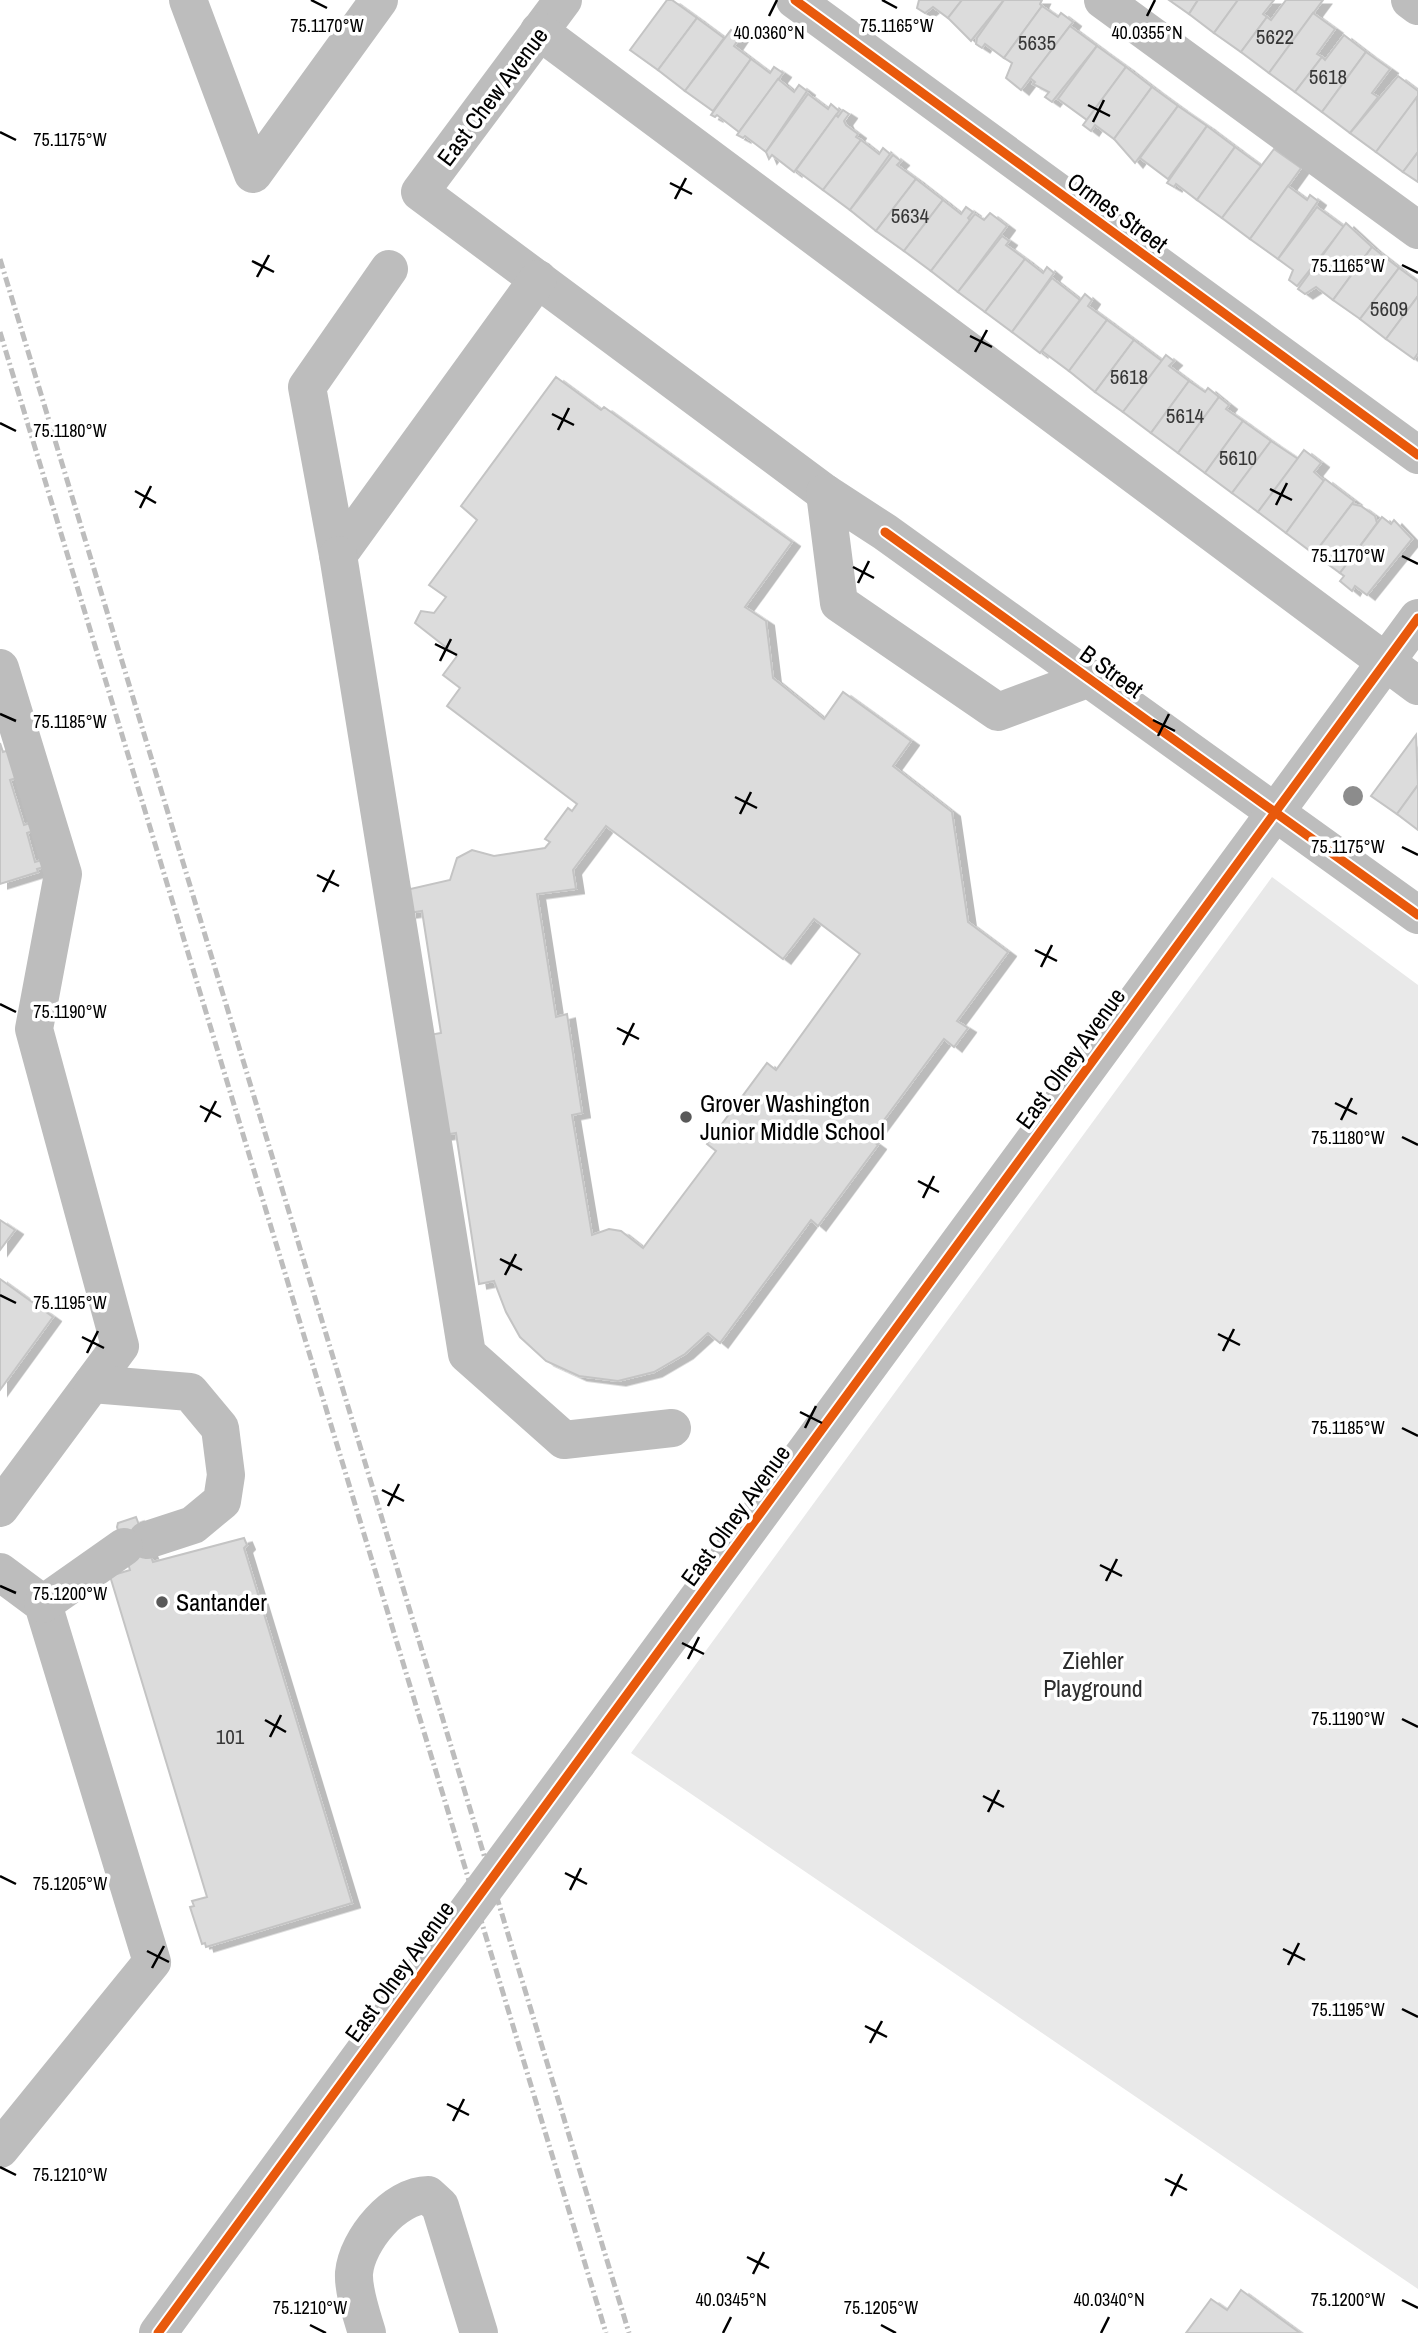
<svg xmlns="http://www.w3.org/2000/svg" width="1418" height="2333" font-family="'Archivo Narrow',sans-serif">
<defs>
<filter id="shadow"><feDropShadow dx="8" dy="4.5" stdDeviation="0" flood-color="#0004"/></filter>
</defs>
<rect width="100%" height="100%" fill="#fff"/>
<path fill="#e9e9e9" d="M1272,877L1418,985V2289L631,1753Z"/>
<g fill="#dcdcdc" stroke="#c4c4c4" stroke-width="2" fill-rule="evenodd" filter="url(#shadow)">
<path d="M667,0H672L697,18L658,70L630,50Z"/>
<path d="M919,0H962L948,18L933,7L925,13L917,8Z"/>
<path d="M962,0H1004L971,41L948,18Z"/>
<path d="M1004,0H1042L1040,4L1042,6L1004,58L985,44L982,48L976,44L977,38Z"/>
<path d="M1169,0H1198L1189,14Z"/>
<path d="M1198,0H1238L1214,33L1189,14Z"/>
<path d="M1238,0H1274L1263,14L1267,17L1241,52L1214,33Z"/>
<path d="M1286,0H1323L1269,73L1241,52L1267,17L1271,20Z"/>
<path d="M1042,6L1058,17L1061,13L1073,22L1021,90L1006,78L1012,63L1004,58Z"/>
<path d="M1313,13L1335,29L1317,54L1322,57L1295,92L1269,73Z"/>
<path d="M697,18L724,38L685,91L658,70Z"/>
<path d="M1070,26L1097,46L1052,102L1045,97L1049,92L1033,84L1035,82L1030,78Z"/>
<path d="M731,30L740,37L734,46L751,59L713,111L685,91Z"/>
<path d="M1344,35L1366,52L1322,112L1295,92L1322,57L1325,60Z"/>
<path d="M1097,46L1126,67L1087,120L1058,99Z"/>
<path d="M1366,52L1390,69L1372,93L1378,97L1350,133L1322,112Z"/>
<path d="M751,59L770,73L774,67L783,73L739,132L717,115L715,117L711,115Z"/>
<path d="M1126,67L1152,87L1114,139L1095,125L1091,131L1083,125Z"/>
<path d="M1398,76L1418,91V96L1376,152L1350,133Z"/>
<path d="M778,79L794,92L799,85L807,91L766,152L745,136L743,138L737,135Z"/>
<path d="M1152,87L1178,106L1135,163L1114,139Z"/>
<path d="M808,94L828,109L831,104L839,111L794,172L772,155L769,159L766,152Z"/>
<path d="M1417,97L1418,152L1403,172L1376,152Z"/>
<path d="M1178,106L1207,126L1168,179L1140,158Z"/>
<path d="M843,110L849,114L844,121L846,125L858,134L856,137L861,140L823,190L796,170L836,115L838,117Z"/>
<path d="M1207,126L1235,147L1197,200L1176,184L1174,187L1167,183Z"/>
<path d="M861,140L879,154L883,148L890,154L850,210L823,190Z"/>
<path d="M1235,147L1261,166L1222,218L1197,200Z"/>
<path d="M1274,149L1301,168L1250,239L1222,218Z"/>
<path d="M1418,152V182L1403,172Z"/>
<path d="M893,155L901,161L897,165L916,179L876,231L850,210Z"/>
<path d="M916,179L943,200L904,251L876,231Z"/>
<path d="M1288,186L1307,200L1310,195L1318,201L1278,259L1250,239Z"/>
<path d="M943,200L961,214L966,207L973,212L968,218L970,220L931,271L904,251Z"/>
<path d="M1317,207L1344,227L1297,286L1289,280L1293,270L1278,259Z"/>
<path d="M990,213L1007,226L958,292L931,271L975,214L984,220Z"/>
<path d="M1346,223L1372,247L1333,300L1316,287L1305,294L1298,289Z"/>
<path d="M1002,236L1009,241L1006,245L1025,259L985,312L958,292Z"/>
<path d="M1372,247L1399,268L1360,319L1333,300Z"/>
<path d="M1025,259L1043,273L1047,267L1054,273L1012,332L985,312Z"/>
<path d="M1399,268L1418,282V296L1386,339L1360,319Z"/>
<path d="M1052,278L1080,300L1040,353L1012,332Z"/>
<path d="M1085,294L1092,300L1088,306L1107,320L1069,371L1042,351Z"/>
<path d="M1418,296V353L1414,359L1386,339Z"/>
<path d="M1107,320L1134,340L1095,392L1069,371Z"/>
<path d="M1134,340L1162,361L1123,412L1095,392Z"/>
<path d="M1166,355L1174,361L1169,366L1189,381L1151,433L1123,412Z"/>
<path d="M556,377L601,410L604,407L792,542L745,607L766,621L773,678L824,719L843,692L911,741L893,766L952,812L968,922L1008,952L957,1021L968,1028L954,1047L944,1039L870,1139L878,1145L818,1226L811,1220L720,1343L708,1333L685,1354L654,1372L618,1381L579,1376L546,1361L520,1337L506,1312L494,1281L479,1284L456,1133L444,1135L429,1035L441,1033L422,911L409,913L406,890L450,880L457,858L472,850L494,856L545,848L550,842L545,839L568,808L572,811L577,804L447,706L460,688L443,675L457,656L415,623L421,611L434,613L446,597L429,585L477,520L461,506ZM606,826L783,959L814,919L860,954L776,1070L767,1063L707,1144L716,1151L643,1248L621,1231L609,1229L592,1235L572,1115L582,1113L567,1014L556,1017L537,894L576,889L573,870Z"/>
<path d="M1189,381L1205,392L1208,388L1219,397L1178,453L1151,433Z"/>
<path d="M1219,397L1229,405L1226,409L1243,421L1205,473L1178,453Z"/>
<path d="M1243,421L1271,441L1232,493L1205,473Z"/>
<path d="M1271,441L1298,459L1258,512L1232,493Z"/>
<path d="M1304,450L1321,463L1314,472L1324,481L1286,533L1258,512Z"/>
<path d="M1325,479L1354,501L1314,554L1286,533Z"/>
<path d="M1352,504L1361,506L1375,516L1377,523L1340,573L1314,554Z"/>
<path d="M1382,517L1391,524L1394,520L1412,539L1367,595L1355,586L1352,591L1340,581L1344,576L1340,573Z"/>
<path d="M1416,735L1418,785L1397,814L1371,796Z"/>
<path d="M0,743L3,752L19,747L27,775L10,780L24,825L30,823L33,831L27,833L35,862L42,860L44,867L37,869L38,872L0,884Z"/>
<path d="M1418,785V830L1397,814Z"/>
<path d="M0,1220L15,1230L0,1250Z"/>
<path d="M0,1279L53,1317L0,1390Z"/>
<path d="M136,1517L153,1562L244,1538L247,1545L244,1548L352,1903L206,1947L205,1943L202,1944L190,1907L194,1906L192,1901L207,1897L110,1576L130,1570L117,1527L118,1523Z"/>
<path d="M1241,2290L1300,2333H1186L1211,2299L1227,2310Z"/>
</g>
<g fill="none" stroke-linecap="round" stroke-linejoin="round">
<g stroke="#bdbdbd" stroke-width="38">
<path d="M188,0L253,174L379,0"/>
<path d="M563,0L420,192L825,493"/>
<path d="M795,0L1418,455"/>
<path d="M1103,0L1418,230"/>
<path d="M1410,0L1418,6"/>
<path d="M539,31L1418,686"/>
<path d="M389,269L307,387L338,555L538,279"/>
<path d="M338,555L467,1354L564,1440L672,1428"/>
<path d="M0,668L63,874L34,1029L120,1346L0,1508"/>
<path d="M1090,678L998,712L839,603L825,493L885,532L1418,915"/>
<path d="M92,1384L190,1392L220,1428L226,1475L222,1501L193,1525L147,1540"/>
<path d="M0,1572L43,1604L152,1962L0,2149"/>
<path d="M43,1604L124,1547"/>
<path d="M577,1763L1418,618"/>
<path d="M158,2333L416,1981"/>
<path d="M367,2333C362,2316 353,2291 354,2273C357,2240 395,2195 428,2195L440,2206L479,2333"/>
</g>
<g stroke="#bdbdbd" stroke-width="5" stroke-dasharray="10 3.5 2 3.5" stroke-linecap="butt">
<path d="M0,259L629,2333"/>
<path d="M0,332L606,2333"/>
</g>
<path stroke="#bdbdbd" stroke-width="38" d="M416,1981L577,1763"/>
<g stroke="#fff" stroke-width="13">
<g id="cycleway">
<path d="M795,0L1418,455"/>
<path d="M885,532L1418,915"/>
<path d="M158,2333L1418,618"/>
</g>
</g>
<use href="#cycleway" stroke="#e8590c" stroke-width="9"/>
</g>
<circle fill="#8c8c8c" cx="1353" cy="796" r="10"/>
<path fill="none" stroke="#000" stroke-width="2.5" d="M311,0L327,8M882,0L897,8M769,16L777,0M1147,16L1155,0M1088,105L1110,116M1093,122L1104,100M0,132L16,140M670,183L692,194M675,199L686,178M252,261L274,272M1402,265L1418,273M257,277L269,255M970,336L992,347M975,352L987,330M552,414L574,425M0,423L16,431M558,430L569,408M1270,489L1292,500M135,491L156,503M1276,505L1287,483M140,508L151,486M1402,556L1418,564M853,567L874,578M858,583L869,561M435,644L457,655M440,661L451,639M0,714L16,721M1153,720L1175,731M1158,736L1169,714M735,797L757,808M740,814L751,792M1402,847L1418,855M317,875L339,886M323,892L334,870M1035,950L1057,961M1041,967L1052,945M0,1004L16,1012M617,1028L639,1039M623,1045L634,1023M1335,1103L1357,1114M200,1106L221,1117M1341,1120L1352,1098M205,1122L216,1101M1402,1137L1418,1145M918,1181L939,1192M923,1198L934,1176M500,1259L522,1270M505,1275L516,1254M0,1295L16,1303M1218,1334L1240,1345M82,1337L104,1348M1223,1351L1234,1329M87,1353L98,1331M800,1412L822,1423M805,1428L816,1406M1402,1428L1418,1436M382,1490L404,1501M388,1506L399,1484M1100,1565L1122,1576M1106,1581L1117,1559M0,1586L16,1593M682,1643L704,1654M688,1659L699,1637M1402,1719L1418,1727M265,1720L286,1732M270,1737L281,1715M983,1796L1004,1807M988,1812L999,1790M565,1873L587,1884M0,1876L16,1884M570,1890L581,1868M1283,1949L1305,1960M147,1951L169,1962M1288,1965L1299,1943M152,1968L164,1946M1402,2009L1418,2017M865,2026L887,2037M870,2043L882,2021M447,2104L469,2115M453,2121L464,2099M0,2167L16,2175M1165,2179L1187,2190M1171,2196L1182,2174M747,2257L769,2268M753,2274L764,2252M1402,2300L1418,2308M310,2325L326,2333M881,2325L896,2333M723,2333L731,2317M1101,2333L1109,2317"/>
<g fill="#595959" stroke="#fff" stroke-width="2.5">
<circle cx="686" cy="1117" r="7"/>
<circle cx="162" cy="1602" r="7"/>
</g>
<g text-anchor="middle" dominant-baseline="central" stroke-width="7" stroke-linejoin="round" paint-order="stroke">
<g font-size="21" fill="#373737">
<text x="1275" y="36">5622</text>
<text x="1037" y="42">5635</text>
<text x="1328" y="76">5618</text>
<text x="910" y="215">5634</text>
<text x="1389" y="308">5609</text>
<text x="1129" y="376">5618</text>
<text x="1185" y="415">5614</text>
<text x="1238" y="457">5610</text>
<text x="230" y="1736">101</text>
</g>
<g font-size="24" fill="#000" stroke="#fff">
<text transform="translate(492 96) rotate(-53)">East Chew Avenue</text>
<text transform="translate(1118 212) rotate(36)">Ormes Street</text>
<text transform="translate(1112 671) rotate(36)">B Street</text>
<text transform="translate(1070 1058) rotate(-54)">East Olney Avenue</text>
<text transform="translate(735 1515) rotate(-54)">East Olney Avenue</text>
<text transform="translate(399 1971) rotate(-54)">East Olney Avenue</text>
</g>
<g font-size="24" fill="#000" stroke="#fff" text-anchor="start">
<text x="700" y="1103">Grover Washington<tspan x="700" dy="28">Junior Middle School</tspan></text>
<text x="176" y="1602">Santander</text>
</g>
<g font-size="24" fill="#2e2e2e" stroke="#fff">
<text x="1093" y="1660">Ziehler<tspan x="1093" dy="28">Playground</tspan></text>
</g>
</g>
<g font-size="18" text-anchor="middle" fill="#000" stroke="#fff" stroke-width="7" stroke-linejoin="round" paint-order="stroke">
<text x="327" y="32">75.1170°W</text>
<text x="897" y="32">75.1165°W</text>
<text x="769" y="39">40.0360°N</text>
<text x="1147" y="39">40.0355°N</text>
<text x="70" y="146">75.1175°W</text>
<text x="1348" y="272">75.1165°W</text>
<text x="70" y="437">75.1180°W</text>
<text x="1348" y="562">75.1170°W</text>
<text x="70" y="728">75.1185°W</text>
<text x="1348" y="853">75.1175°W</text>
<text x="70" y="1018">75.1190°W</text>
<text x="1348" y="1144">75.1180°W</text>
<text x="70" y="1309">75.1195°W</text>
<text x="1348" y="1434">75.1185°W</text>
<text x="70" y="1600">75.1200°W</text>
<text x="1348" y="1725">75.1190°W</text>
<text x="70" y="1890">75.1205°W</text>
<text x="1348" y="2016">75.1195°W</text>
<text x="70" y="2181">75.1210°W</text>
<text x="731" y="2306">40.0345°N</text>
<text x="1109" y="2306">40.0340°N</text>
<text x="1348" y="2306">75.1200°W</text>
<text x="310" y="2314">75.1210°W</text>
<text x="881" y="2314">75.1205°W</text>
</g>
</svg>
